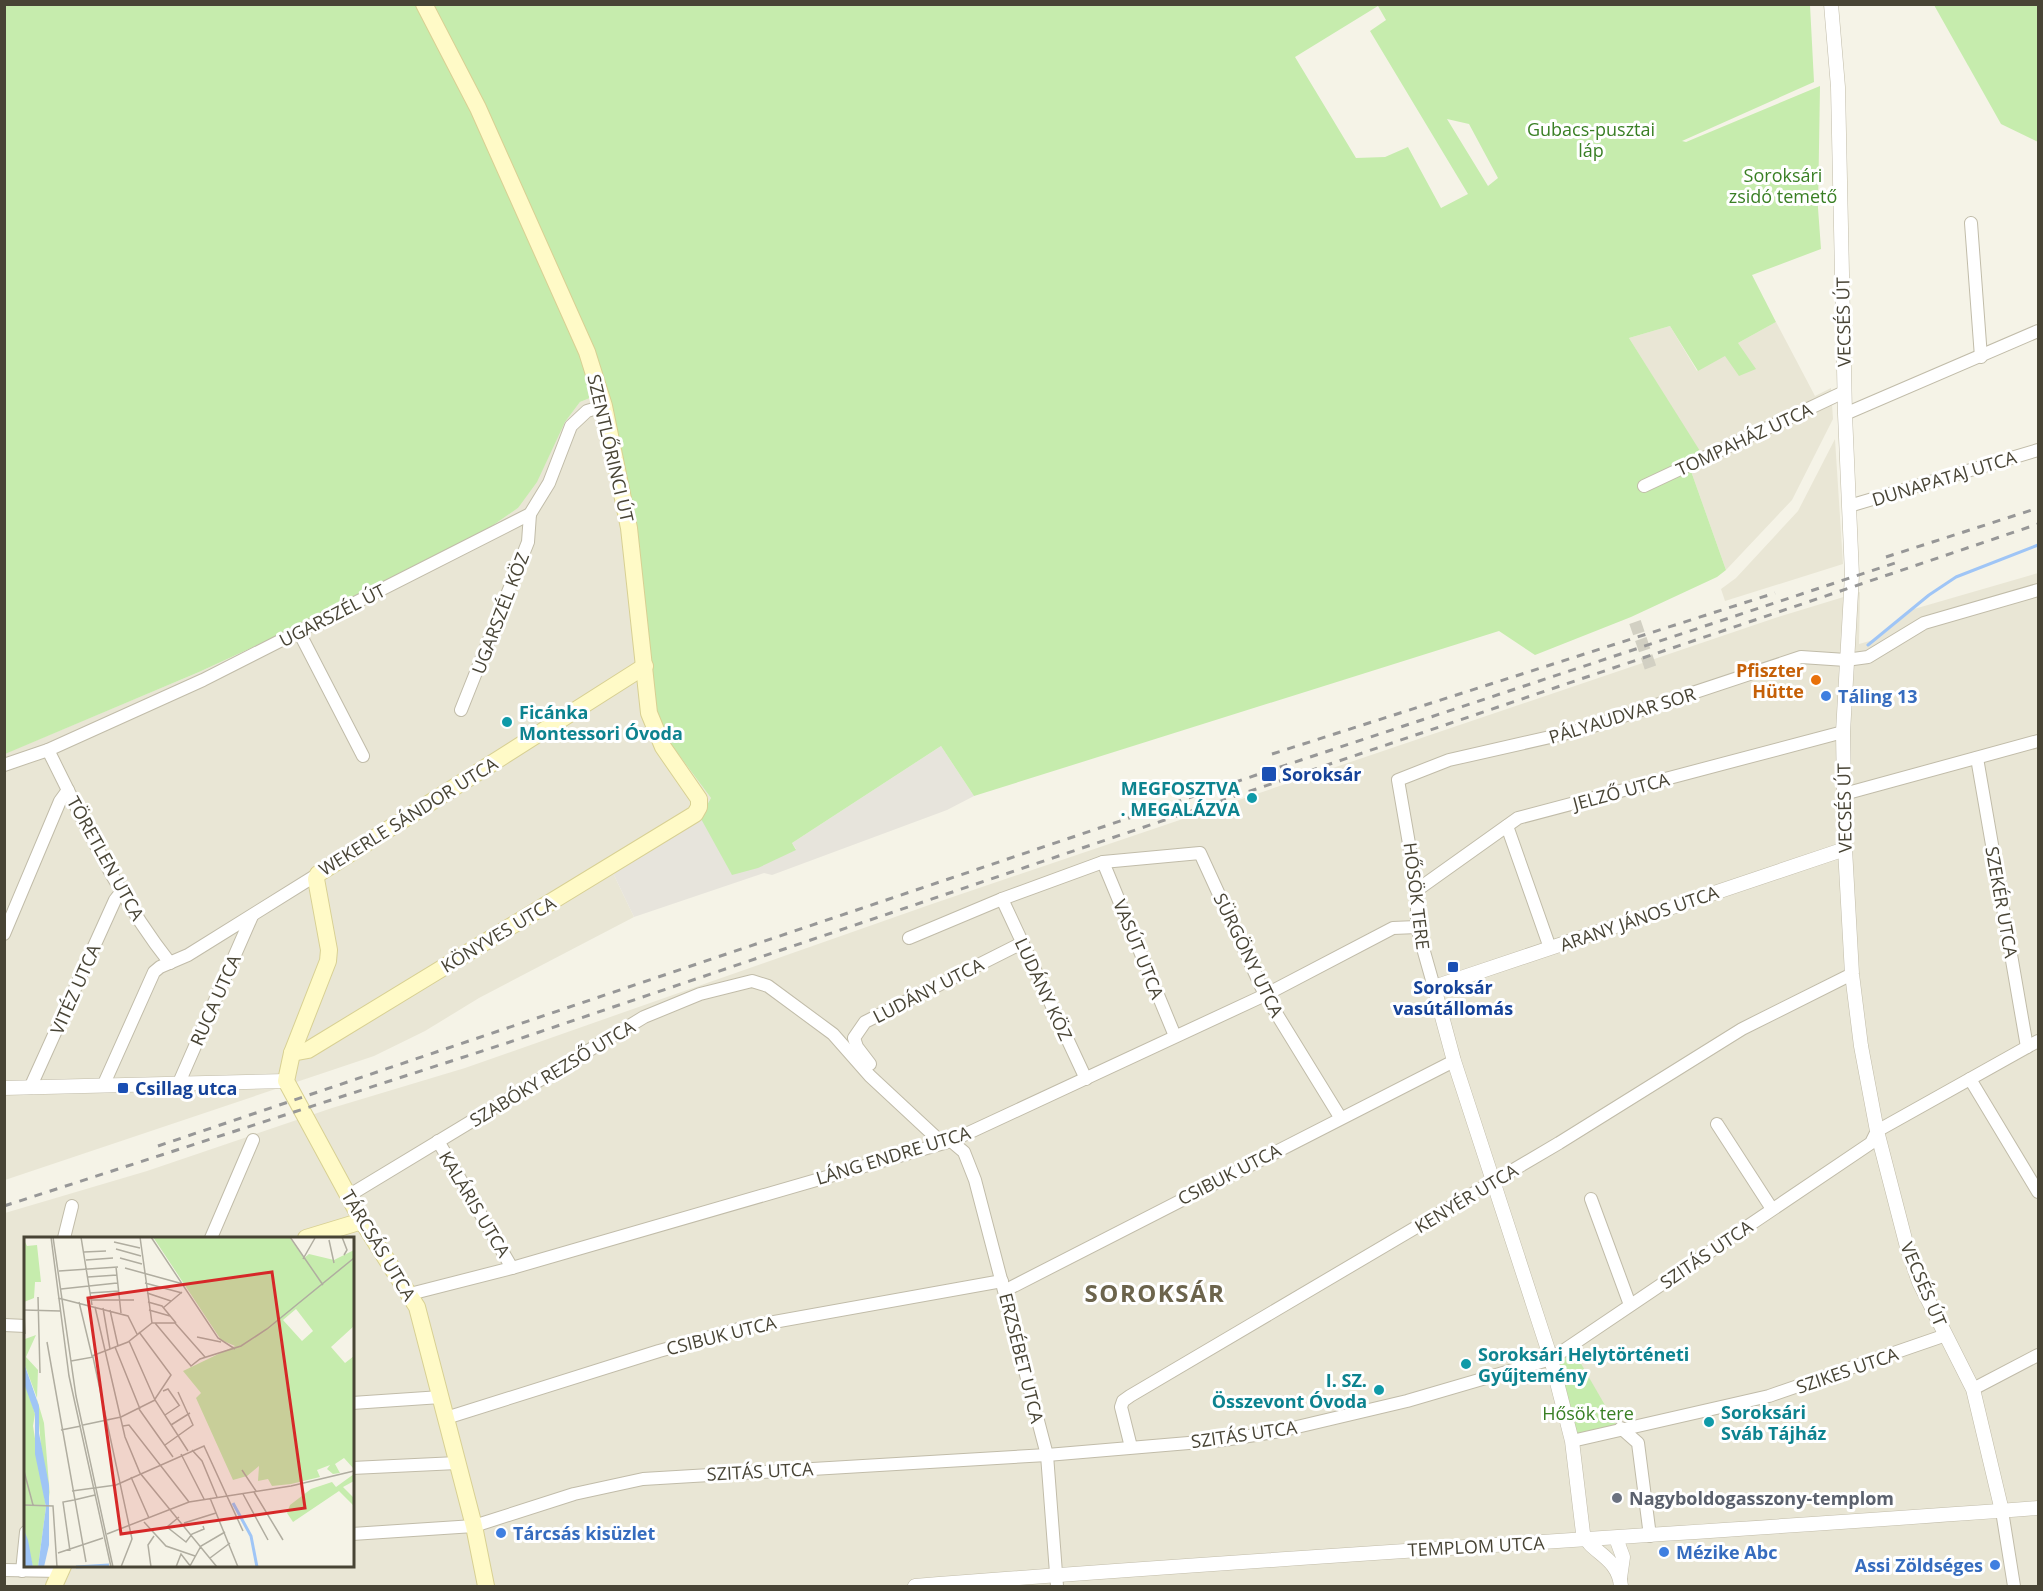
<svg xmlns="http://www.w3.org/2000/svg" width="2043" height="1591" font-family="'Open Sans',sans-serif">
<rect width="100%" height="100%" fill="#f5f3e7"/>
<g fill="#e9e6d5" fill-rule="evenodd">
<path d="M1776,322L1815,396L1831,388L1833,419L1792,500L1726,570L1686,457L1699,451L1629,338L1670,326L1697,371L1738,343Z"/>
<path d="M607,391L670,743L711,798L700,817L612,871L634,917L479,998L425,1031L374,1056L5,1180L4,754L199,672L446,558L518,508L565,422L580,402Z"/>
<path d="M1835,439L1843,564L1725,601L1721,589L1736,578L1798,511Z"/>
<path d="M2038,573V1586H5V1213L147,1171L332,1108L465,1068L932,904L1775,618L1860,592L1859,644L1877,639L1914,609ZM26,1238H352V1566H26Z"/>
</g>
<path fill="#e7e4dc" d="M941,746L974,796L947,810L772,875L764,873L634,917L612,871L700,817L796,849L792,843Z"/>
<g fill="#c6ecad" fill-rule="evenodd">
<path d="M4,5H1810L1814,82L1682,141L1686,142L1820,86L1818,208L1821,249L1752,275L1776,322L1738,343L1756,369L1739,376L1725,356L1698,371L1670,326L1629,338L1700,451L1686,457L1726,570L1717,577L1631,617L1535,655L1499,631L974,796L941,746L792,843L796,850L758,868L732,875L700,817L711,798L670,743L654,711L607,391L580,402L565,422L537,482L518,508L446,558L199,672L5,754ZM1378,6L1386,20L1370,31L1468,194L1441,208L1408,147L1385,157L1356,158L1295,57ZM1447,119L1469,124L1498,178L1488,186Z"/>
<path d="M1934,5H2038V142L2001,124Z"/>
<path d="M1572,1348L1617,1426L1573,1438L1557,1357Z"/>
</g>
<g fill="none" stroke-linecap="round" stroke-linejoin="round">
<path stroke="#9fc5f6" stroke-width="3" d="M1868,645L1929,595L1956,577L2038,545"/>
<path stroke="#d2d0c3" stroke-width="12" stroke-dasharray="12 6" stroke-linecap="butt" d="M1635,622L1652,672"/>
<g stroke="#c1bca9" stroke-width="14">
<g id="minor">
<path d="M1971,223L1981,357"/>
<path d="M1845,414L2038,331"/>
<path d="M1644,486L1844,392"/>
<path d="M1849,506L2038,450"/>
<path d="M299,632L363,756"/>
<path d="M461,710L528,542L530,514"/>
<path d="M48,750C84,822 119,899 170,963"/>
<path d="M1977,758L2027,1047"/>
<path d="M4,765L48,750L203,680L530,514L549,483L571,426L587,411L604,406"/>
<path d="M1844,794L2038,741"/>
<path d="M1507,826L1550,948"/>
<path d="M1103,862L1175,1036"/>
<path d="M1417,890L1518,818L1843,732"/>
<path d="M1002,899L1086,1079"/>
<path d="M4,934L60,801L68,790"/>
<path d="M909,938L1002,899L1103,862L1200,853L1265,995L1340,1117"/>
<path d="M1434,987L1417,927V890L1398,780L1449,760L1581,730L1801,657L1846,660L1868,657L1924,623L2038,590"/>
<path d="M870,1064L857,1047L854,1038L865,1022L1022,943"/>
<path d="M1970,1079L2038,1192"/>
<path d="M178,1085L252,916"/>
<path d="M103,1086L154,972L160,967L188,955L318,874"/>
<path d="M30,1088L115,900L122,891"/>
<path d="M1717,1124L1772,1209"/>
<path d="M438,1141L512,1268"/>
<path d="M951,1141L964,1152L975,1180L1047,1455L1057,1586"/>
<path d="M348,1196L644,1017L700,994L752,981L768,986L833,1034L870,1076L941,1142"/>
<path d="M1591,1199L1630,1305"/>
<path d="M64,1238L72,1206"/>
<path d="M211,1238L253,1140"/>
<path d="M1006,1290L1454,1061"/>
<path d="M410,1294L512,1268L951,1141L1265,995L1393,928L1417,927"/>
<path d="M4,1325L26,1326"/>
<path d="M1973,1389L2038,1355"/>
<path d="M352,1403L441,1397"/>
<path d="M446,1418L659,1351L746,1327L1002,1281"/>
<path d="M1621,1428L1638,1443L1650,1536"/>
<path d="M1572,1441L1769,1396L1946,1335"/>
<path d="M1131,1447L1121,1407L1123,1401L1130,1396L1559,1143L1742,1029L1852,974"/>
<path d="M352,1468L457,1463"/>
<path d="M2002,1511L2014,1586"/>
<path d="M352,1534L474,1526L574,1494L643,1479L1047,1455L1224,1440L1280,1431L1407,1401L1551,1359L1871,1143L1877,1131L2038,1041"/>
<path d="M4,1570L60,1571"/>
<path d="M22,1571L26,1532"/>
</g>
</g>
<g stroke="#c1bca9" stroke-width="15">
<g id="tertiary">
<path d="M1831,4L1838,87L1845,414L1852,575L1843,732L1845,849L1852,974L1861,1046L1877,1131L1907,1247L1919,1282L1973,1389L2002,1511"/>
<path d="M4,1088L286,1081"/>
<path d="M1616,1538L1623,1557L1620,1578"/>
<path d="M915,1586C1289,1556 1664,1536 2038,1508"/>
<path d="M1621,1586C1618,1556 1590,1553 1583,1533L1572,1441L1551,1359L1454,1061L1434,987L1845,849"/>
</g>
</g>
<g stroke="#d8d093" stroke-width="18">
<g id="secondary">
<path d="M292,1053L308,1050L695,814L699,807V799L663,747L649,713L629,528L604,406L587,352L478,108L424,4"/>
<path d="M306,1238L362,1221"/>
<path d="M54,1586L63,1566"/>
<path d="M486,1586L474,1526L417,1307L362,1221L286,1081L292,1053L328,961L329,950L316,879L318,874L645,666"/>
</g>
</g>
<use href="#minor" stroke="#fff" stroke-width="12"/>
<use href="#tertiary" stroke="#fff" stroke-width="14"/>
<use href="#secondary" stroke="#fffac7" stroke-width="16"/>
<g stroke="#979797" stroke-width="3" stroke-dasharray="8 8" stroke-linecap="butt">
<path d="M1886,557L2038,508"/>
<path d="M1272,754L1775,593"/>
<path d="M158,1146L1277,768L1901,561"/>
<path d="M4,1206L507,1043L2038,524"/>
</g>
</g>
<circle fill="#e8710a" stroke="#fff" stroke-width="2" cx="1816" cy="680" r="6"/>
<g fill="#3f7fe0" stroke="#fff" stroke-width="2">
<circle cx="1826" cy="696" r="6"/>
<circle cx="501" cy="1533" r="6"/>
<circle cx="1664" cy="1552" r="6"/>
<circle cx="1995" cy="1565" r="6"/>
</g>
<g fill="#0f9aa8" stroke="#fff" stroke-width="2">
<circle cx="507" cy="722" r="6"/>
<circle cx="1252" cy="798" r="6"/>
<circle cx="1466" cy="1364" r="6"/>
<circle cx="1379" cy="1390" r="6"/>
<circle cx="1709" cy="1422" r="6"/>
</g>
<g fill="#1a4fb4" stroke="#fff" stroke-width="2">
<rect x="1261" y="766" width="16" height="16" rx="3"/>
<rect x="1447" y="961" width="12" height="12" rx="3"/>
<rect x="117" y="1082" width="12" height="12" rx="3"/>
</g>
<circle fill="#6b7280" stroke="#fff" stroke-width="2" cx="1617" cy="1498" r="6"/>
<g text-anchor="middle" dominant-baseline="central" stroke-width="6" stroke-linejoin="round" paint-order="stroke">
<g font-size="18" fill="#397f24" stroke="#fff">
<text x="1591" y="129">Gubacs-pusztai<tspan x="1591" dy="21">láp</tspan></text>
<text x="1783" y="175">Soroksári<tspan x="1783" dy="21">zsidó temető</tspan></text>
<text x="1588" y="1413">Hősök tere</text>
</g>
<g font-size="18" fill="#484435" stroke="#fff">
<text transform="translate(1843 322) rotate(-91)">VECSÉS ÚT</text>
<text transform="translate(1744 439) rotate(-25)">TOMPAHÁZ UTCA</text>
<text transform="translate(611 448) rotate(77)">SZENTLŐRINCI ÚT</text>
<text transform="translate(1944 478) rotate(-17)">DUNAPATAJ UTCA</text>
<text transform="translate(500 613) rotate(-69)">UGARSZÉL KÖZ</text>
<text transform="translate(332 615) rotate(-27)">UGARSZÉL ÚT</text>
<text transform="translate(1622 715) rotate(-17)">PÁLYAUDVAR SOR</text>
<text transform="translate(1621 791) rotate(-15)">JELZŐ UTCA</text>
<text transform="translate(1844 808) rotate(-91)">VECSÉS ÚT</text>
<text transform="translate(408 816) rotate(-32)">WEKERLE SÁNDOR UTCA</text>
<text transform="translate(106 858) rotate(61)">TÖRETLEN UTCA</text>
<text transform="translate(1417 896) rotate(83)">HŐSÖK TERE</text>
<text transform="translate(2002 902) rotate(80)">SZEKÉR UTCA</text>
<text transform="translate(1639 918) rotate(-19)">ARANY JÁNOS UTCA</text>
<text transform="translate(498 934) rotate(-31)">KÖNYVES UTCA</text>
<text transform="translate(1139 949) rotate(68)">VASÚT UTCA</text>
<text transform="translate(1249 955) rotate(64)">SÜRGÖNY UTCA</text>
<text transform="translate(75 989) rotate(-66)">VITÉZ UTCA</text>
<text transform="translate(1044 989) rotate(65)">LUDÁNY KÖZ</text>
<text transform="translate(928 990) rotate(-27)">LUDÁNY UTCA</text>
<text transform="translate(215 1000) rotate(-66)">RUCA UTCA</text>
<text transform="translate(552 1073) rotate(-31)">SZABÓKY REZSŐ UTCA</text>
<text transform="translate(893 1155) rotate(-17)">LÁNG ENDRE UTCA</text>
<text transform="translate(1229 1174) rotate(-27)">CSIBUK UTCA</text>
<text transform="translate(1466 1198) rotate(-31)">KENYÉR UTCA</text>
<text transform="translate(475 1204) rotate(59)">KALÁRIS UTCA</text>
<text transform="translate(379 1245) rotate(59)">TÁRCSÁS UTCA</text>
<text transform="translate(1706 1254) rotate(-34)">SZITÁS UTCA</text>
<text transform="translate(1924 1284) rotate(67)">VECSÉS ÚT</text>
<text transform="translate(721 1335) rotate(-14)">CSIBUK UTCA</text>
<text transform="translate(1022 1358) rotate(76)">ERZSÉBET UTCA</text>
<text transform="translate(1847 1370) rotate(-19)">SZIKES UTCA</text>
<text transform="translate(1244 1434) rotate(-8)">SZITÁS UTCA</text>
<text transform="translate(760 1471) rotate(-3)">SZITÁS UTCA</text>
<text transform="translate(1476 1546) rotate(-3)">TEMPLOM UTCA</text>
</g>
<g font-size="18" font-weight="bold" fill="#c56008" stroke="#fff" text-anchor="end">
<text x="1804" y="670">Pfiszter<tspan x="1804" dy="21">Hütte</tspan></text>
</g>
<g font-size="18" font-weight="bold" fill="#366cbe" stroke="#fff" text-anchor="start">
<text x="1838" y="696">Táling 13</text>
<text x="513" y="1533">Tárcsás kisüzlet</text>
<text x="1676" y="1552">Mézike Abc</text>
<text x="1983" y="1565" text-anchor="end">Assi Zöldséges</text>
</g>
<g font-size="18" font-weight="bold" fill="#0d838f" stroke="#fff" text-anchor="start">
<text x="519" y="712">Ficánka<tspan x="519" dy="21">Montessori Óvoda</tspan></text>
<text x="1240" y="788" text-anchor="end">MEGFOSZTVA<tspan x="1240" dy="21">. MEGALÁZVA</tspan></text>
<text x="1478" y="1354">Soroksári Helytörténeti<tspan x="1478" dy="21">Gyűjtemény</tspan></text>
<text x="1367" y="1380" text-anchor="end">I. SZ.<tspan x="1367" dy="21">Összevont Óvoda</tspan></text>
<text x="1721" y="1412">Soroksári<tspan x="1721" dy="21">Sváb Tájház</tspan></text>
</g>
<g font-size="18" font-weight="bold" fill="#164399" stroke="#fff" text-anchor="start">
<text x="1282" y="774">Soroksár</text>
<text x="1453" y="987" text-anchor="middle">Soroksár<tspan x="1453" dy="21">vasútállomás</tspan></text>
<text x="135" y="1088">Csillag utca</text>
</g>
<g font-size="18" font-weight="bold" fill="#5b616d" stroke="#fff" text-anchor="start">
<text x="1629" y="1498">Nagyboldogasszony-templom</text>
</g>
<g font-size="24" font-weight="bold" letter-spacing="1.5" fill="#6c644c" stroke="#fff">
<text x="1155" y="1292">SOROKSÁR</text>
</g>
</g>
<g transform="translate(24 1237)">
<rect width="330" height="330" fill="#f5f3e7"/>
<path d="M129,0H265L280,21L285,17L310,23L330,13V89L307,110L321,126L330,119V232L320,221L311,227L316,236L309,237L303,232L306,228L293,233L296,240L267,247L248,249L244,242L234,244L235,229L223,239L209,243L172,161L177,156L159,134L211,109L197,103ZM272,72L289,94L278,104L259,83ZM0,3L3,9L13,8L17,45H11L10,61L0,65ZM12,98L2,120L14,133L13,161L0,126L1,102ZM0,139L11,177L9,189L22,270L14,330H9L0,293ZM13,162L20,186L26,260L18,221ZM330,237V244L319,250L330,261V269L315,254L269,285L263,276L266,268L287,252L308,245L312,250Z" fill="#c6ecad" fill-rule="evenodd"/>
<path d="M0,126L15,169V196L25,248V308L20,330H14L22,270L11,217V177L1,149ZM0,293L4,303L9,330H0Z" fill="#9fc5f6"/>
<path fill="none" stroke="#9fc5f6" stroke-width="3" d="M209,266L227,299L233,330M52,330L85,328"/>
<path fill="none" stroke="#b0ada0" stroke-width="1.5" d="M27,0L45,139L87,330M29,0L52,159L89,330M57,0L68,68M116,0L128,86M127,0L194,101L211,112M266,0L299,48M291,0H319M318,0L323,13L320,18M305,3L310,26M90,5L116,11M92,12L117,19M60,15L82,14M96,21L118,27M279,22L291,1M62,23L89,21M92,30L97,76M101,31L159,47M35,34L94,30M64,40L93,38M121,46L158,56M37,52L93,46M66,56L95,54M123,56L147,64M14,60L16,136M34,61L104,79L113,97M67,63H110M55,65L68,119L104,105L128,86H151L181,120M124,65L138,69L152,86M71,70L101,200L116,236L193,330M79,71L86,112M139,71L158,55M0,73L36,74M86,73L94,109M125,73L146,79M0,76L1,97M131,86L167,129L176,122L217,109L243,92L330,21M115,95L147,138L131,162M173,100L197,105M105,104L131,163L164,214M23,105L62,325M91,110L116,172M47,124L69,120L108,302L97,330M139,154L144,152L155,168M115,172L149,220M141,178L156,168M59,188L97,180L131,163M147,188L166,176M99,189L105,188L165,265M37,193L57,189M141,208L169,188L154,155M168,213L178,224L193,260M157,217L180,262M218,233L232,254M0,234L9,268M107,240L125,281M92,248L180,209L219,294M48,254L92,248M230,255L259,303M219,257L244,303M186,261L214,330M50,263L71,258M0,268L29,269L33,330M155,280L143,290L162,305L168,297L180,292L179,289M120,285L142,309L171,319M160,286L192,276M83,297L165,265L267,249L330,234M46,314L39,265L50,263M34,316L79,301M186,321L206,306M166,329L177,309L201,295M127,330L124,308L130,299M152,330L157,317L167,330"/>
<path fill="#d62828" fill-opacity="0.15" stroke="#d62828" stroke-width="3" d="M248,35L281,271L97,297L64,61Z"/>
<rect width="330" height="330" fill="none" stroke="#484435" stroke-width="3"/>
</g>
<rect width="2043" height="1591" fill="none" stroke="#484435" stroke-width="12"/>
</svg>
